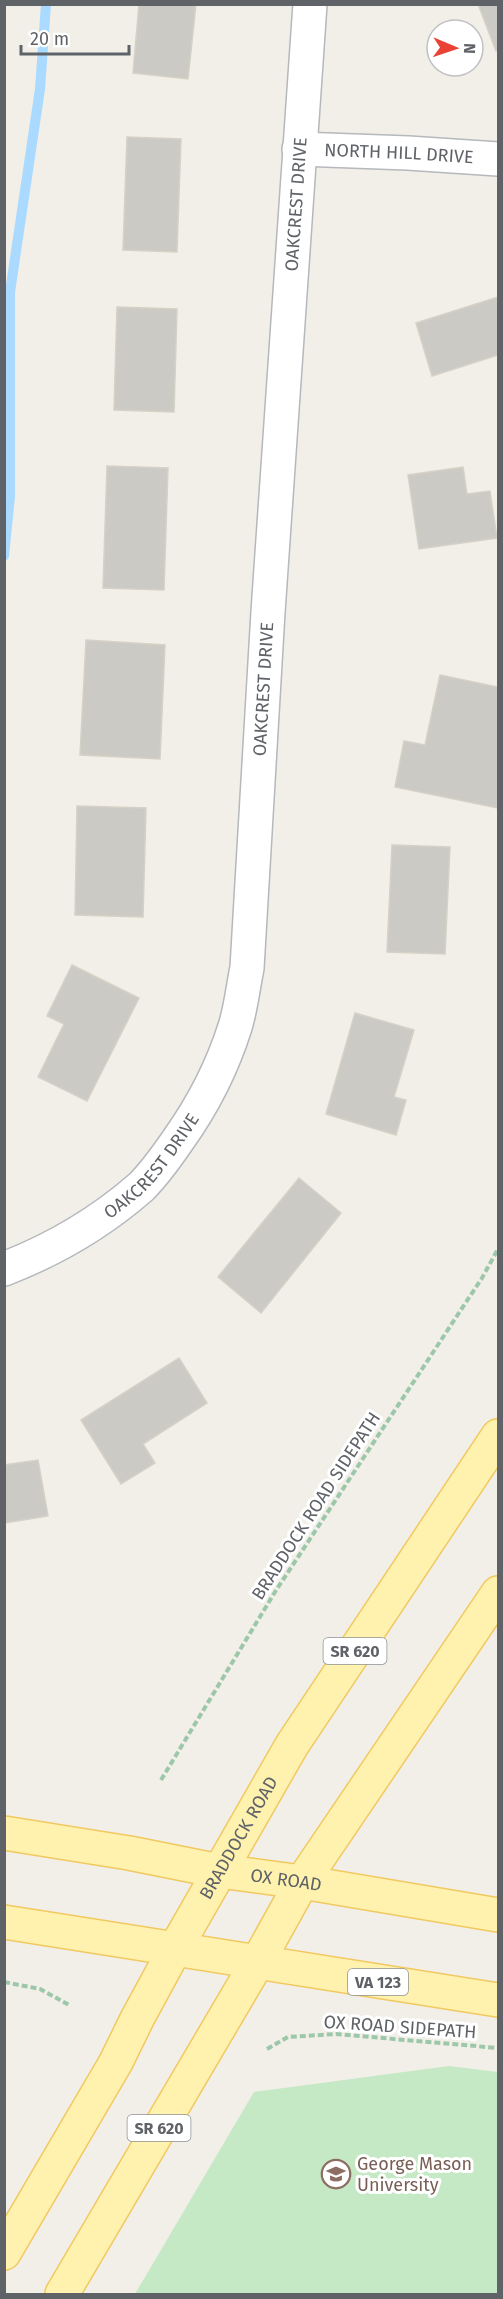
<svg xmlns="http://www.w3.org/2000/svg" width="503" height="2299" font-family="'Fira Sans',sans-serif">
<rect width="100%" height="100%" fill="#f1efe8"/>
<path fill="#c5e8c5" d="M449,2066L498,2072V2294H135L254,2092Z"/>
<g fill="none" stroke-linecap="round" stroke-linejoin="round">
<path stroke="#aadaff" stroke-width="10" d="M4,556L10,496V292L40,89L46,4"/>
</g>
<g fill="#cccac5" stroke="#d6d1c6" stroke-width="1.5">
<path d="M139,4H196L188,79L133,73Z"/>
<path d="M478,4H498V50L496,51Z"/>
<path d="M127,137L181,139L177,252L123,250Z"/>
<path d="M498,297V355L432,376L416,323Z"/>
<path d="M117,307L177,309L174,412L114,410Z"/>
<path d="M107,466L168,468L164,590L103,588Z"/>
<path d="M463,467L467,494L490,491L497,538L419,549L408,475Z"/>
<path d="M86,640L165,645L160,759L80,755Z"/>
<path d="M440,675L498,687V808L395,787L404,741L425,745Z"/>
<path d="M77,806L146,808L143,917L75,915Z"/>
<path d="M392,845L450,847L445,954L387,952Z"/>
<path d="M72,965L139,998L87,1101L38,1077L64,1024L47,1016Z"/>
<path d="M355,1013L414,1030L394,1097L406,1100L396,1135L326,1114Z"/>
<path d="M299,1178L341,1213L261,1313L218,1277Z"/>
<path d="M179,1358L207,1403L143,1444L155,1463L121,1484L81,1420Z"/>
<path d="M38,1460L48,1516L4,1523V1465Z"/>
</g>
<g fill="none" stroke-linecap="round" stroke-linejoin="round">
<g stroke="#b5b8bc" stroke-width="36">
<g id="minor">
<path id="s1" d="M299,149L408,153L498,159"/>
<path id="s2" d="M4,1269C53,1250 101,1222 141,1187C155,1173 167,1156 178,1140C203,1105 222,1068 235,1027C241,1008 243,987 247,968L268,612L310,4"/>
</g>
</g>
<g stroke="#f2c960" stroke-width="36">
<g id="major">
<path id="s3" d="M4,1833L129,1853L219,1871L302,1882L498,1915"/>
<path d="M4,1922L498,2000"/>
<path id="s4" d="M4,2253L116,2062L137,2019L175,1949L292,1745L498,1436"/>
<path d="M62,2294L257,1963L302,1882L498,1593"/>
</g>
</g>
<g stroke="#9cc7a9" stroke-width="4" stroke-dasharray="6 3" stroke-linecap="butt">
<path d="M161,1780L275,1592L482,1278L498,1249"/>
<path d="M4,1982L40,1989L71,2006"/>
<path d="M267,2049L288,2037L336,2034L498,2048"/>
</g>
<use href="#minor" stroke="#fff" stroke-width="33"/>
<use href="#major" stroke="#fff2af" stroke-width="33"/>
</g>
<defs>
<g id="university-ring" transform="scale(1.5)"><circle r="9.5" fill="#fff" stroke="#8d6e63" stroke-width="1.5"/><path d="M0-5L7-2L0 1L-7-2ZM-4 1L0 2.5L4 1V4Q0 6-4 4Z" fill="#8d6e63"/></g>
</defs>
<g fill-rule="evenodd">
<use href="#university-ring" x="336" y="2174"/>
</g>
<g text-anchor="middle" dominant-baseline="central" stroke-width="6" stroke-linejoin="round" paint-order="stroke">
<g fill="#fff" stroke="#8f9295" stroke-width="1.5">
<rect x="323.5" y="1638" width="63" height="26" rx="4.5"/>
<rect x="348" y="1969" width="60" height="26" rx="4.5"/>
<rect x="127.5" y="2115" width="63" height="26" rx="4.5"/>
</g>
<g font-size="16" font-weight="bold" fill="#5f6368">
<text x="355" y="1651">SR 620</text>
<text x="378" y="1982">VA 123</text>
<text x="159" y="2128">SR 620</text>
</g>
<g font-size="18" fill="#5f6368" stroke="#fff">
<text stroke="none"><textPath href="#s1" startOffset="100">NORTH HILL DRIVE</textPath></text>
<text stroke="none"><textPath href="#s2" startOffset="1173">OAKCREST DRIVE</textPath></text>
<text stroke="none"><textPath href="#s2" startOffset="687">OAKCREST DRIVE</textPath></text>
<text stroke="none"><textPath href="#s2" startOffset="183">OAKCREST DRIVE</textPath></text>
<text transform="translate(316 1506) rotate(-57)">BRADDOCK ROAD SIDEPATH</text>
<text stroke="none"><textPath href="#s4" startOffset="477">BRADDOCK ROAD</textPath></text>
<text stroke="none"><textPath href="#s3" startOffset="286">OX ROAD</textPath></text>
<text transform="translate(400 2027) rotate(4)">OX ROAD SIDEPATH</text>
</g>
<g font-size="18" fill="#785e54" stroke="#fff" text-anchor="start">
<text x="357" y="2164">George Mason<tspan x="357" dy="21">University</tspan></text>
</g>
</g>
<rect width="503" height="2299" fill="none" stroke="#5f6368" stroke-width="12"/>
<g transform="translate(455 48) rotate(92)"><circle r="28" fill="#ffffff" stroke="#bfc1c3" stroke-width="1.5"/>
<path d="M0-4.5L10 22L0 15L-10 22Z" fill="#ea4335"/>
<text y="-9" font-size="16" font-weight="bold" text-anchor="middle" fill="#5f6368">N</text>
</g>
<path d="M21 45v9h108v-9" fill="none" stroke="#5f6368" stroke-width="3"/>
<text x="30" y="45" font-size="18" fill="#5f6368" stroke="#ffffff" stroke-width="4.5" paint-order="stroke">20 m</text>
</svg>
